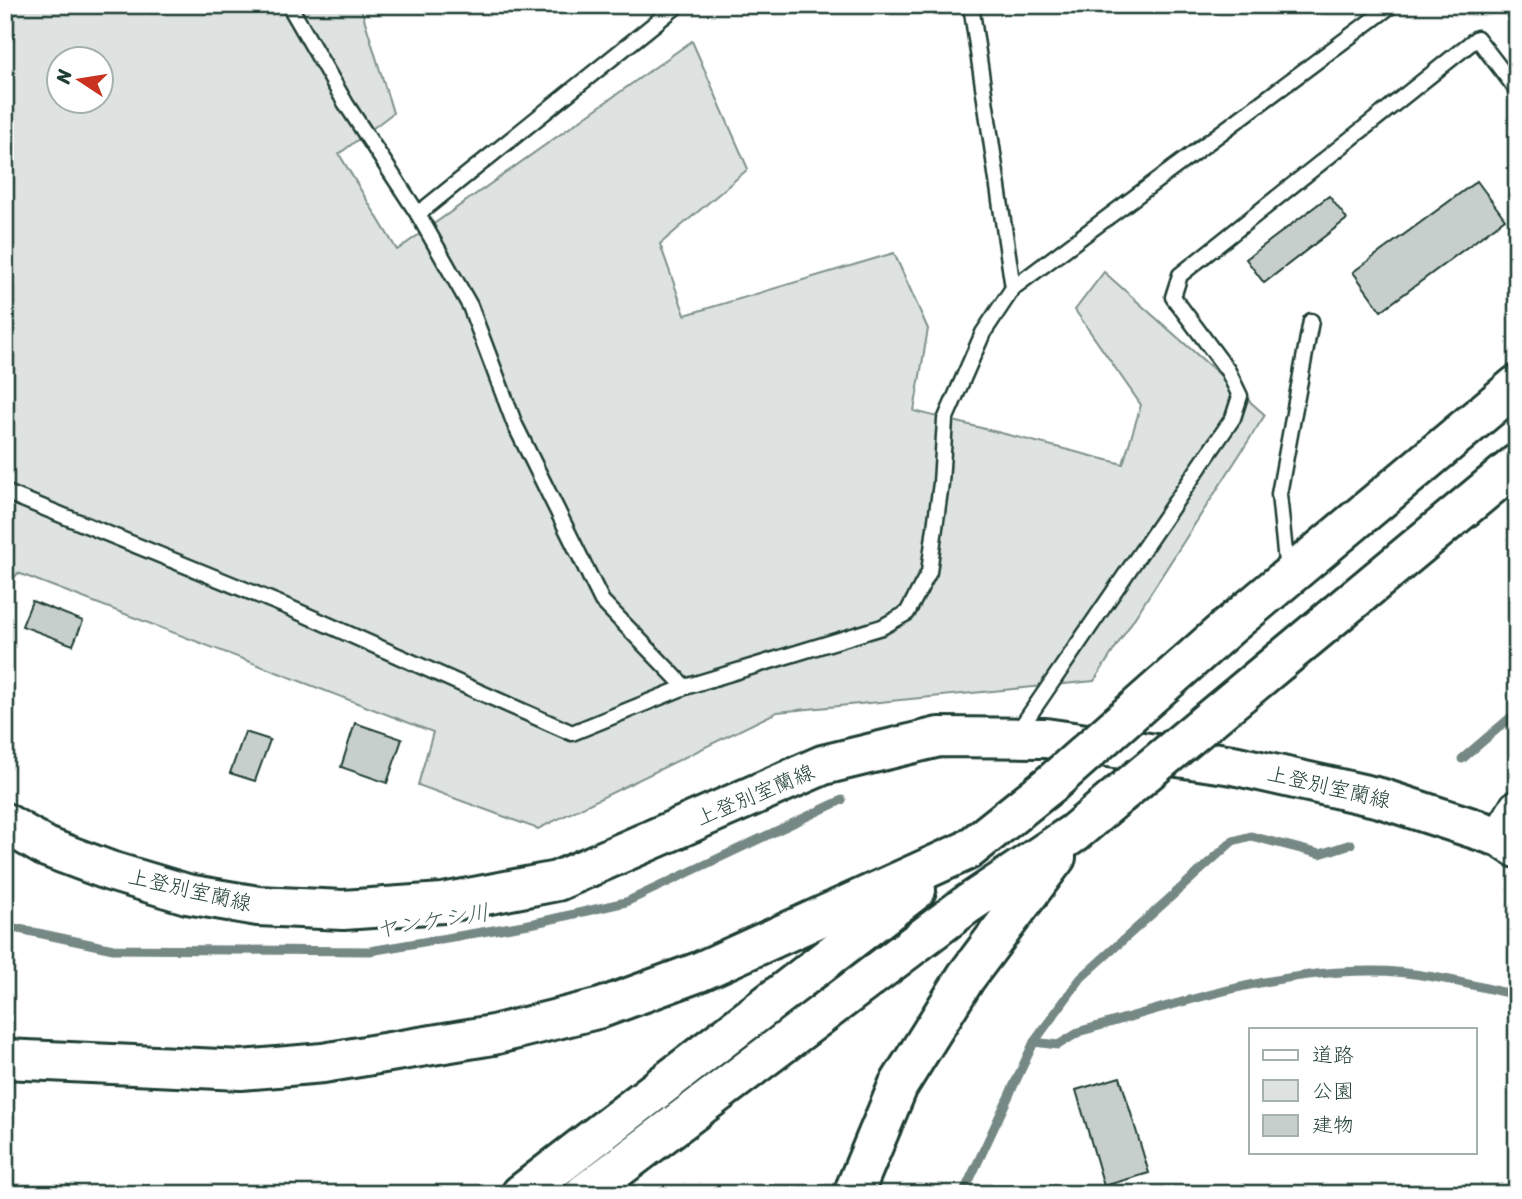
<svg xmlns="http://www.w3.org/2000/svg" width="1522" height="1199" font-family="Sriracha,'Klee One',sans-serif">
<rect width="100%" height="100%" fill="#fff"/>
<filter id="ink" filterUnits="userSpaceOnUse"><feTurbulence type="fractalNoise" baseFrequency=".0143" numOctaves="2"/><feDisplacementMap in="SourceGraphic" scale="14" xChannelSelector="R" yChannelSelector="G"/><feConvolveMatrix kernelMatrix="1 2 1 2 8 2 1 2 1" color-interpolation-filters="sRGB"/></filter>
<g filter="url(#ink)">
<path fill="#dee3e2" stroke="#7e908b" stroke-width="2" fill-rule="evenodd" d="M5,5H360L393,113L339,154L397,250L692,41L748,169L660,244L685,315L894,253L928,329L914,411L1123,464L1141,405L1075,310L1104,272L1265,415L1094,681L777,712L538,829L418,785L433,732L18,573L5,589ZM60,60H102V102H60Z"/>
<g fill="none" stroke-linecap="round" stroke-linejoin="round">
<g stroke="#758883" stroke-width="9">
<path d="M1462,759L1517,712"/>
<path d="M5,926L113,949L370,951L535,923L626,902L842,800"/>
<path d="M1034,1042L1058,1045L1081,1031C1177,1004 1273,970 1374,971C1421,971 1471,985 1517,995"/>
<path d="M963,1194L1034,1042L1081,978L1233,841L1251,836L1320,854L1351,844"/>
</g>
</g>
<g fill="#c7cfcc" stroke="#1f3d34" stroke-width="2">
<path d="M1477,181L1505,219L1381,311L1353,272Z"/>
<path d="M1329,196L1347,219L1264,283L1246,259Z"/>
<path d="M32,601L83,621L73,645L22,626Z"/>
<path d="M355,723L402,739L387,783L341,767Z"/>
<path d="M245,732L270,740L255,781L230,773Z"/>
<path d="M1120,1077L1149,1173L1104,1186L1076,1090Z"/>
</g>
<g fill="none" stroke-linecap="round" stroke-linejoin="round">
<g stroke="#1f3d34" stroke-width="19">
<g id="service">
<path d="M289,5L346,104L418,214L470,306L515,425L602,601L685,687"/>
<path d="M418,214L678,5"/>
<path d="M1013,288L1392,5"/>
<path d="M5,492L290,608L572,733L685,687L882,627L907,613L929,572L941,483L945,420L983,333L1013,288L971,5"/>
<path d="M1287,572L1279,494L1311,321"/>
<path d="M1017,733L1233,418L1240,396L1228,371L1173,297L1180,275L1477,38L1517,90"/>
</g>
</g>
<g stroke="#1f3d34" stroke-width="40">
<path id="tertiary" d="M1500,837L1517,808"/>
</g>
<g stroke="#1f3d34" stroke-width="44">
<path id="secondary" d="M5,823L46,847L110,871L187,894L258,906L343,910L443,903L557,881L823,765L939,737L1045,738L1233,765L1380,798L1500,837L1517,848"/>
</g>
<g stroke="#1f3d34" stroke-width="44">
<g id="motorway">
<path d="M1227,628L1517,385"/>
<path d="M1280,661L1517,464"/>
<path d="M5,1059L241,1070L323,1063L493,1035L601,1008L699,972L968,850L1052,783"/>
<path d="M521,1194L916,890"/>
<path d="M584,1194L965,906L1074,833L1119,795"/>
<path d="M853,1194L898,1086L966,977L1056,857"/>
</g>
</g>
<use href="#service" stroke="#fff" stroke-width="14"/>
<use href="#tertiary" stroke="#fff" stroke-width="35"/>
<use href="#secondary" stroke="#fff" stroke-width="38"/>
<use href="#motorway" stroke="#fff" stroke-width="38"/>
<g stroke="#1f3d34" stroke-width="44" stroke-linecap="butt">
<g id="motorway-bridge">
<path d="M1052,783L1227,628"/>
<path d="M1119,795L1280,661"/>
</g>
</g>
<use href="#motorway-bridge" stroke="#fff" stroke-width="38"/>
</g>
</g>
<g text-anchor="middle" dominant-baseline="central" stroke-width="6" stroke-linejoin="round" paint-order="stroke">
<g font-size="21" fill="#1f3d34" stroke="#fff">
<text transform="translate(1329 787) rotate(13)">上登別室蘭線</text>
<text transform="translate(755 795) rotate(-23)">上登別室蘭線</text>
<text transform="translate(190 890) rotate(13)">上登別室蘭線</text>
</g>
<g font-size="23" font-style="italic" fill="#4a625b" stroke="#fff">
<text transform="translate(432 921) rotate(-9)">ヤンケシ川</text>
</g>
</g>
<rect width="1522" height="1199" fill="none" stroke="#fff" stroke-width="28"/>
<rect x="14" y="14" width="1494" height="1171" fill="none" stroke="#1f3d34" stroke-width="2.5" filter="url(#ink)"/>
<rect x="1249" y="1028" width="228" height="126" fill="#ffffff" stroke="#a5b1ae" stroke-width="2"/>
<rect x="1263" y="1050" width="35" height="10" fill="#ffffff" stroke="#a5b1ae" stroke-width="2"/>
<text x="1312" y="1062" font-size="21" fill="#1f3d34">道路</text>
<rect x="1263" y="1080" width="35" height="21" fill="#dee3e2" stroke="#a5b1ae" stroke-width="2"/>
<text x="1312" y="1098" font-size="21" fill="#1f3d34">公園</text>
<rect x="1263" y="1115" width="35" height="21" fill="#c7cfcc" stroke="#a5b1ae" stroke-width="2"/>
<text x="1312" y="1132" font-size="21" fill="#1f3d34">建物</text>
<g transform="translate(80 80) rotate(282)"><circle r="33" fill="#ffffff" stroke="#a5b1ae" stroke-width="2"/>
<path d="M0-5L12 26L0 18L-12 26Z" fill="#c8321e"/>
<text y="-10" font-size="19" font-weight="bold" text-anchor="middle" fill="#1f3d34">N</text>
</g>
</svg>
